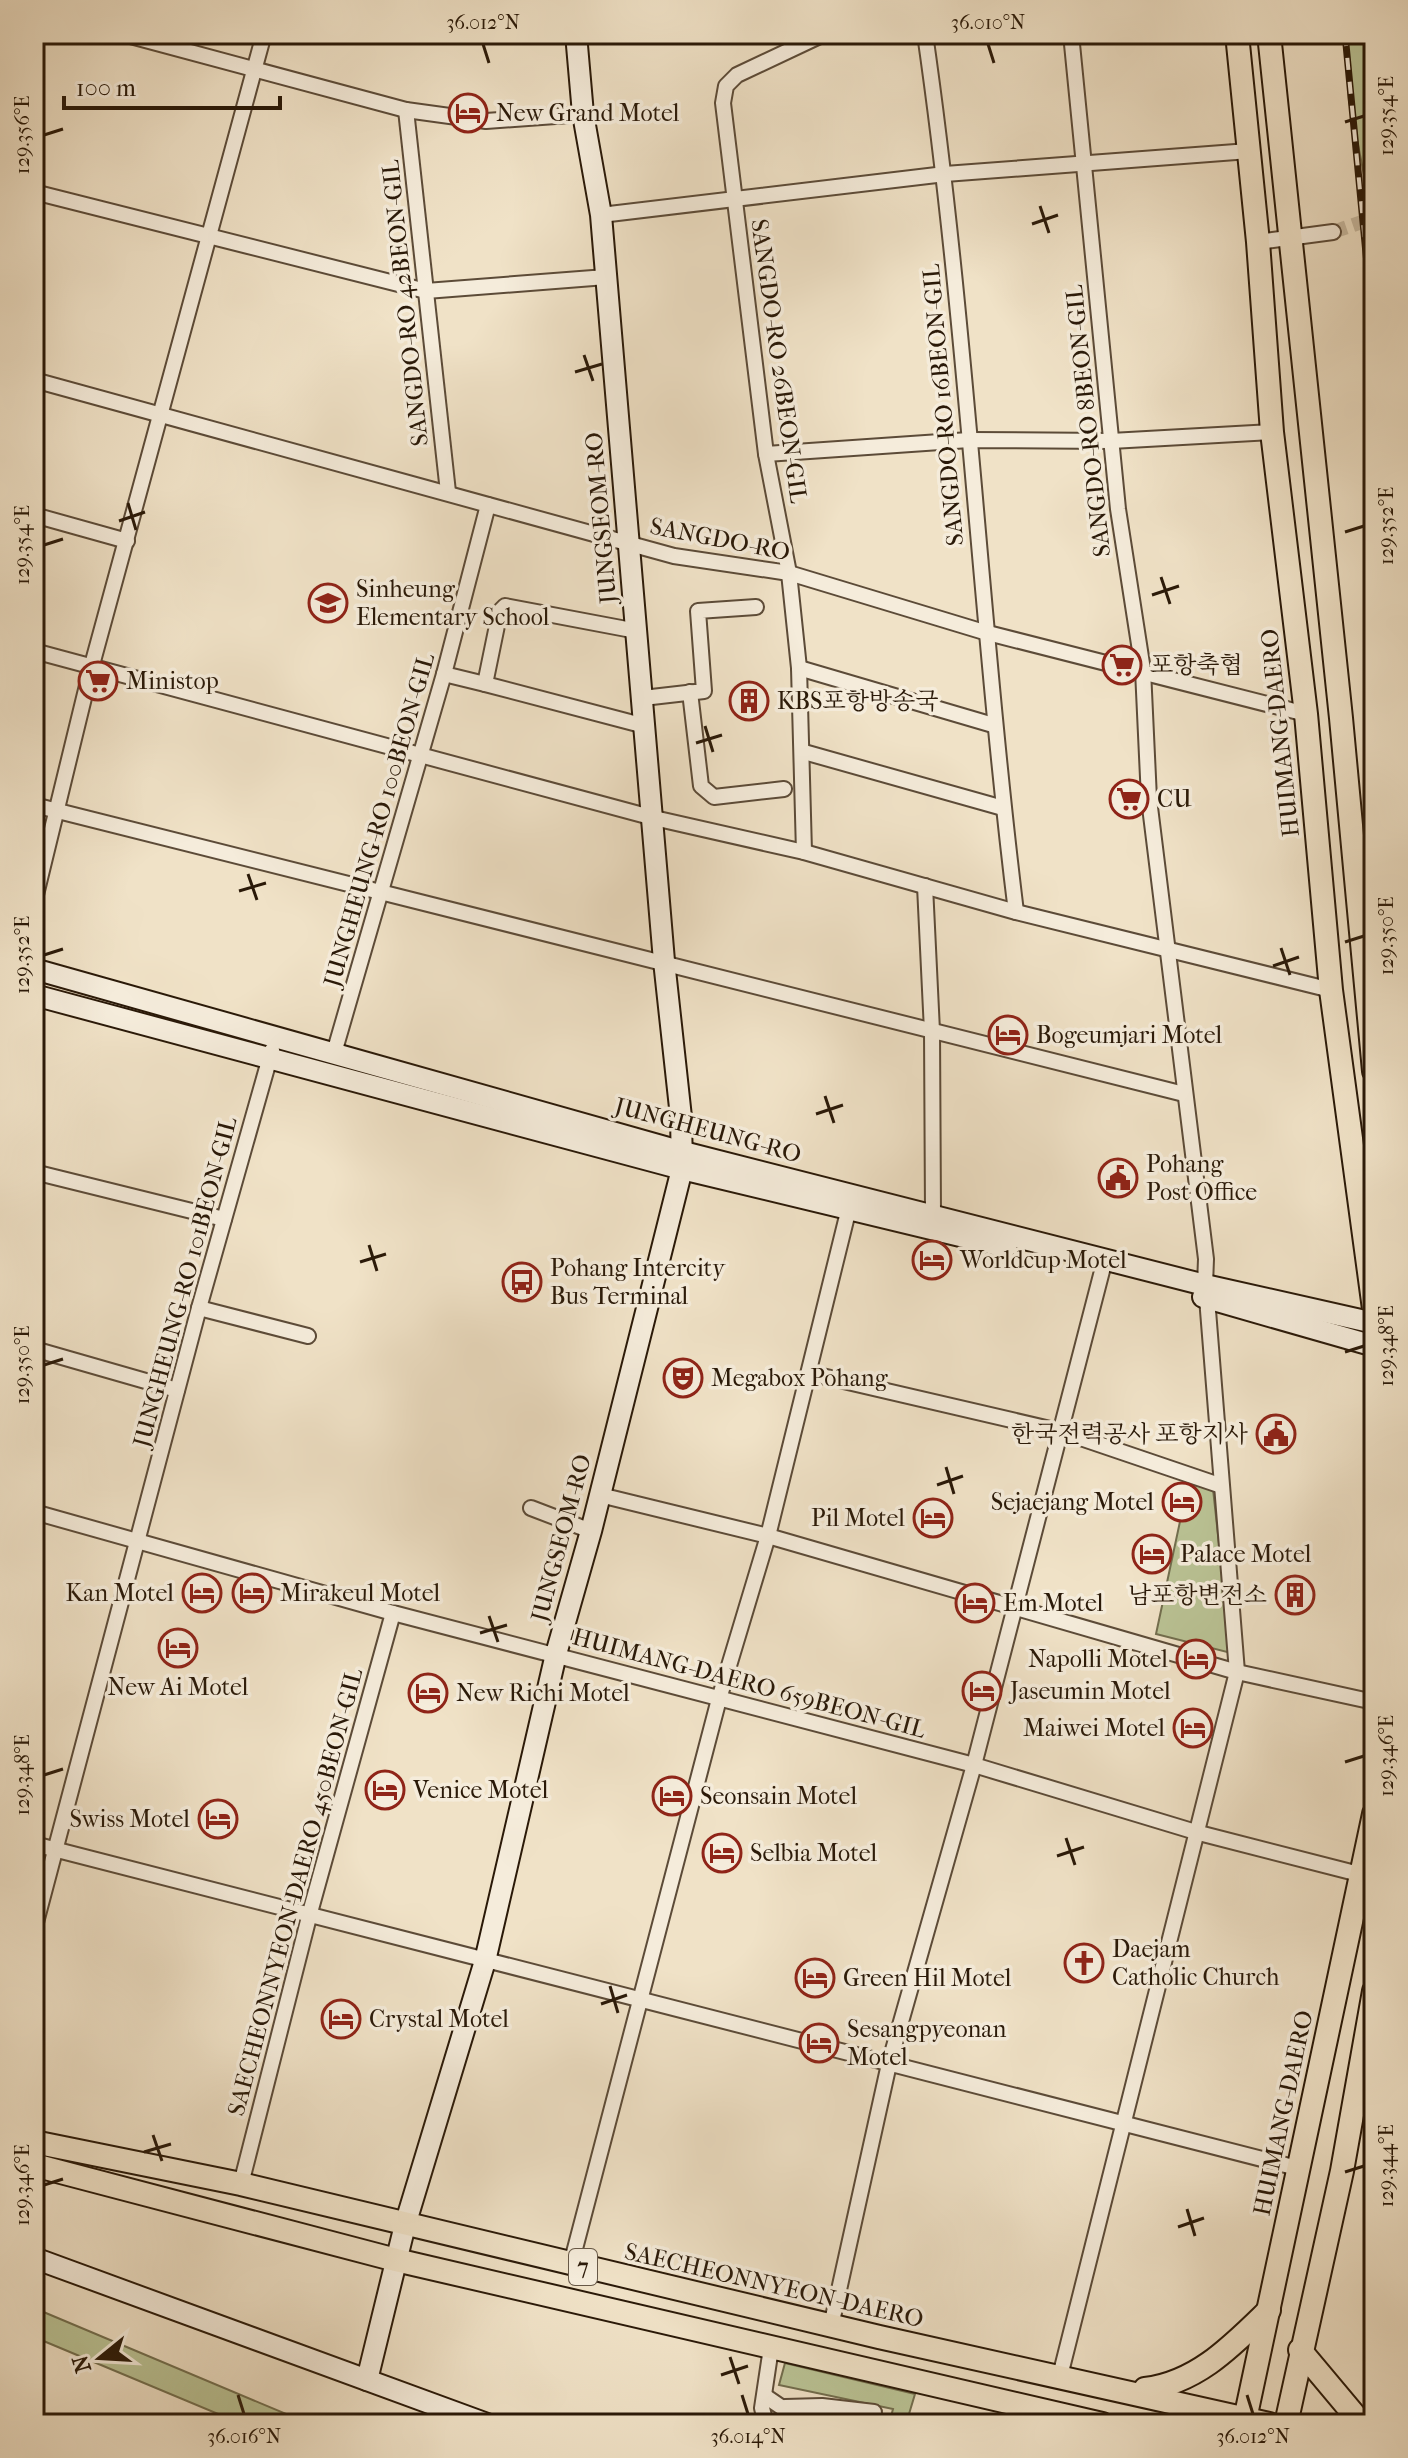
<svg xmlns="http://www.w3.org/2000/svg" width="1408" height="2458" font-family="'IM FELL French Canon','Noto Serif KR',serif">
<rect width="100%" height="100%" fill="#f0e2c7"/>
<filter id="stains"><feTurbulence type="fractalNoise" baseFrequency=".0025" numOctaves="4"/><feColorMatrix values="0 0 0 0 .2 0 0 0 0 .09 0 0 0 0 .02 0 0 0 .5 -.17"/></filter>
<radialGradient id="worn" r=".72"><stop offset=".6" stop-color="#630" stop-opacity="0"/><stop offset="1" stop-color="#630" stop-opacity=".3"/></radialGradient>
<g fill="#bac395" stroke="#726e4e" stroke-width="2">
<path d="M1345,34H1374V208L1371,209L1349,101Z"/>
<path d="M1188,1484L1213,1489L1231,1653L1156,1634Z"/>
<path d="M34,2308L310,2424H242L34,2337Z"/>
<path d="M785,2363L915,2394L906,2424H889L893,2409L779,2385Z"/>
</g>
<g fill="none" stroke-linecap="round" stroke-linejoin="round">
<path stroke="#c8baa1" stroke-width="14" stroke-dasharray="14 7" stroke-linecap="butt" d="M1333,232L1374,218"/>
<g stroke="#5c4b38" stroke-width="18">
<g id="street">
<path d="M123,34L406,110L486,121L583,114"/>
<path d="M925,34C967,325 980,620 1016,912"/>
<path d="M1071,34L1118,509L1143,670L1149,799L1206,1259L1205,1285"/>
<path d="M406,110L448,492"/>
<path d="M34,192L426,291L606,277"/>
<path d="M601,215L945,174L1249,151"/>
<path d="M1258,242L1333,232"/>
<path d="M34,380L674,556L789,573L984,632L1306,714"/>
<path d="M766,454L969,440L1111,441L1272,432"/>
<path d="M34,515L127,541"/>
<path d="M637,631L505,606L500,611L485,684L645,726"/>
<path d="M34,651L654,818L804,852L1016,912L1331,990"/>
<path d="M799,668L993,725"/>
<path d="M444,674L485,684"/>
<path d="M690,692L701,786L714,797L784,789"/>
<path d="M643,698L704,691L698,611L756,607"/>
<path d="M804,752L1003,808"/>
<path d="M34,805L1184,1094"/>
<path d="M804,852L799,668L789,573L766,454L723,103L726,86L737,75L824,34"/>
<path d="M925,886L932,1031L933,1214"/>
<path d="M34,903L92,665L264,34"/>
<path d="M334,1053L444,674L488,505"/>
<path d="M34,1172L224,1219"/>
<path d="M199,1308L308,1336"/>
<path d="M34,1349L177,1390"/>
<path d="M809,1373L1063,1432L1219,1485"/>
<path d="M600,1495L768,1536L1237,1672L1374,1702"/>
<path d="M531,1508L591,1531"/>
<path d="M34,1512L393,1613L974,1765L1199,1833L1359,1874"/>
<path d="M34,1844L1297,2168"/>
<path d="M34,1930L199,1308L272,1050"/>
<path d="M241,2184L311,1909L393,1613"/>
<path d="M571,2264L719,1699L768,1536L849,1208"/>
<path d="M831,2326L889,2064L974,1765L1102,1271"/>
<path d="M1060,2376L1237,1672L1207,1298"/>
<path d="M765,2396L790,2413L788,2424"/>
<path d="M785,2407L822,2406L874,2412L872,2424"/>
<path d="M766,2424L762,2408L771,2348"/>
</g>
</g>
<g stroke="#2a1908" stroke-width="24">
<g id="secondary">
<path d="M34,969L683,1152L1205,1285L1374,1323"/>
<path d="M34,995L682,1169L1006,1247"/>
<path d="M1203,1297L1374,1346"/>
<path d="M34,2258L487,2424"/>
<path d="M367,2380L405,2225L485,1961L556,1654L591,1531L682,1169L681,1117L664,961L601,215L583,114L576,34"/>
</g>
</g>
<g stroke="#2a1908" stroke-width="26">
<g id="primary">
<path d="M1237,34L1258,242L1272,432L1306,714L1331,990L1374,1309"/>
<path d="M1269,34L1341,718L1374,1071"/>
<path d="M34,2142L241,2184L879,2337L1269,2424"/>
<path d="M34,2165L396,2260L1102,2424"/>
<path d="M1300,2350L1362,2424"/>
<path d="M1145,2389C1197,2383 1233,2345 1269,2310"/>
<path d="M1244,2424L1374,1814"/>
<path d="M1286,2424L1342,2171L1374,1991"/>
</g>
</g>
<use href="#street" stroke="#f5ecdb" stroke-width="14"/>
<use href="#secondary" stroke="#f5ecdb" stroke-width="20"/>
<use href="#primary" stroke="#f0e2c7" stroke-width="22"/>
<g stroke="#2a1908" stroke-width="7">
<path id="rail" d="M1345,34L1374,337"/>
</g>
<use href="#rail" stroke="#f5ecdb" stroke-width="4" stroke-dasharray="12" stroke-linecap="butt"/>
</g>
<path fill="none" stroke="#2a1908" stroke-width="3" d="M483,44L489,63M988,44L994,63M1345,122L1364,116M44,135L63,129M1040,206L1049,233M1032,224L1058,215M584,355L593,381M575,372L602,364M128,503L136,530M119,521L145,512M1345,532L1364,526M44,545L63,539M1161,577L1170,604M1152,595L1179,586M705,726L713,752M696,743L722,735M248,874L257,900M239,891L266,883M1345,942L1364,936M1281,948L1290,975M44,955L63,949M1273,966L1299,957M825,1096L834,1123M816,1114L843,1105M369,1245L377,1271M360,1262L386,1254M1345,1352L1364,1346M44,1365L63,1359M946,1467L954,1494M937,1485L963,1476M489,1616L498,1642M480,1633L507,1625M1345,1762L1364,1756M44,1775L63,1769M1066,1838L1075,1865M1057,1856L1084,1847M610,1986L618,2013M601,2004L627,1995M153,2135L162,2161M144,2152L171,2144M1345,2172L1364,2166M44,2185L63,2179M1187,2209L1195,2236M1178,2227L1204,2218M730,2357L739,2384M721,2375L748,2366M238,2395L244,2414M742,2395L748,2414M1247,2395L1253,2414"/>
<defs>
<g id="hotel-ring" transform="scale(2)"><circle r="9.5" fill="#f5ecdb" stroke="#8f2418" stroke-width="1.5"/><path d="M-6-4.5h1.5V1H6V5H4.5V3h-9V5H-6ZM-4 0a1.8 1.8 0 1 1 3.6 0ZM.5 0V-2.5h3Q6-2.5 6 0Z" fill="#8f2418"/></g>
<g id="school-ring" transform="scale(2)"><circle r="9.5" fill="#f5ecdb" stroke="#8f2418" stroke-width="1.5"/><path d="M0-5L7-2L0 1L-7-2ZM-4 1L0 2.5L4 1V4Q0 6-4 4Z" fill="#8f2418"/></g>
<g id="supermarket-ring" transform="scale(2)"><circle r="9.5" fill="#f5ecdb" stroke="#8f2418" stroke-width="1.5"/><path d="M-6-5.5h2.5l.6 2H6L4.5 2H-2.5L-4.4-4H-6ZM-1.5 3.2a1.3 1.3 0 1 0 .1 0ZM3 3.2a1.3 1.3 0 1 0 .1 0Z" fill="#8f2418"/></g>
<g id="building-ring" transform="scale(2)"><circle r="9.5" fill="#f5ecdb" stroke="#8f2418" stroke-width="1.5"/><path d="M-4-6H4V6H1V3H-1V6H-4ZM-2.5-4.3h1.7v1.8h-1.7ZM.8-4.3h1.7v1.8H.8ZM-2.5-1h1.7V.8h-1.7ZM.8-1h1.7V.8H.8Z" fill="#8f2418"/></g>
<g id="civic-ring" transform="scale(2)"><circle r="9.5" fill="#f5ecdb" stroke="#8f2418" stroke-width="1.5"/><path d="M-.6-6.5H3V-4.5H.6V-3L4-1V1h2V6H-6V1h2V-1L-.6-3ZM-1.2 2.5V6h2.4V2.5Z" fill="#8f2418"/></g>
<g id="bus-ring" transform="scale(2)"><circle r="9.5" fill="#f5ecdb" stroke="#8f2418" stroke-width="1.5"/><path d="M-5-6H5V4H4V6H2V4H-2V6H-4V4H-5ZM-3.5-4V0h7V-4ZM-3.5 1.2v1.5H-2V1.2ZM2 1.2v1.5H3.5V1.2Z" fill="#8f2418"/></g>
<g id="theatre-ring" transform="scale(2)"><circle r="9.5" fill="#f5ecdb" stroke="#8f2418" stroke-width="1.5"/><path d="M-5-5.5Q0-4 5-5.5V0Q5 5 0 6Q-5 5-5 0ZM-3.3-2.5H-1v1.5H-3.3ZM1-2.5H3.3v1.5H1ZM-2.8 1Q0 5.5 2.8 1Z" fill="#8f2418"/></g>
<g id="church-ring" transform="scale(2)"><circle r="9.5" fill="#f5ecdb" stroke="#8f2418" stroke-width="1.5"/><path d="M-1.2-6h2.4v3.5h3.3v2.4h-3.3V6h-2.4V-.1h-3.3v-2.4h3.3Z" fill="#8f2418"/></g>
</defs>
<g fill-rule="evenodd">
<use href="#hotel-ring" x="468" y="113"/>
<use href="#school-ring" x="328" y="603"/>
<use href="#supermarket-ring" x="1122" y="665"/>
<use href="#supermarket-ring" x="98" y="681"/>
<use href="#building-ring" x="749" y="701"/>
<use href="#supermarket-ring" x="1129" y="799"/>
<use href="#hotel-ring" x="1008" y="1035"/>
<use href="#civic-ring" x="1118" y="1178"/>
<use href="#hotel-ring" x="932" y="1260"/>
<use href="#bus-ring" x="522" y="1282"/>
<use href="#theatre-ring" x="683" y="1378"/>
<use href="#civic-ring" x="1276" y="1434"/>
<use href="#hotel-ring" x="1182" y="1502"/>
<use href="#hotel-ring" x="933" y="1518"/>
<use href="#hotel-ring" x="1152" y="1554"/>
<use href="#hotel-ring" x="202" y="1593"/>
<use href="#hotel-ring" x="252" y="1593"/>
<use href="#building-ring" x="1295" y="1595"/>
<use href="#hotel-ring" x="975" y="1603"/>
<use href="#hotel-ring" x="178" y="1648"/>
<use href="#hotel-ring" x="1196" y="1659"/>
<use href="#hotel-ring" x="982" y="1691"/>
<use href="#hotel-ring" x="428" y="1693"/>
<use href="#hotel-ring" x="1193" y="1728"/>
<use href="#hotel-ring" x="385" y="1790"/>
<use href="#hotel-ring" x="672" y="1796"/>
<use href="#hotel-ring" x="218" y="1819"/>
<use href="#hotel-ring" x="722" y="1853"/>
<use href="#church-ring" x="1084" y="1963"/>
<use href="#hotel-ring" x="815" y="1978"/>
<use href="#hotel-ring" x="341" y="2019"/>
<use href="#hotel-ring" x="819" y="2043"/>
</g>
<g text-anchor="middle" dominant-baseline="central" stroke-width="7" stroke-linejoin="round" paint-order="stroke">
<rect fill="#f5ecdb" stroke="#675847" stroke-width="2" x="569" y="2249" width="28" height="36" rx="6"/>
<g font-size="22" font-weight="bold" fill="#2a1908">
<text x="583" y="2267">7</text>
</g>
<g font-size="24" fill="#2a1908" stroke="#f5ecdb" text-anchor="start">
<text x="496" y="113">New Grand Motel</text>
<text x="356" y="589">Sinheung<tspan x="356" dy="28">Elementary School</tspan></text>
<text x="1150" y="665">포항축협</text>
<text x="126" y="681">Ministop</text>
<text x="777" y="701">KBS포항방송국</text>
<text x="1157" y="799">CU</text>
<text x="1036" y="1035">Bogeumjari Motel</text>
<text x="1146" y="1164">Pohang<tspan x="1146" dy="28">Post Office</tspan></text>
<text x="960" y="1260">Worldcup Motel</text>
<text x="550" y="1268">Pohang Intercity<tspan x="550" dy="28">Bus Terminal</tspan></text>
<text x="711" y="1378">Megabox Pohang</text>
<text x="1248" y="1434" text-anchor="end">한국전력공사 포항지사</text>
<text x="1154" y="1502" text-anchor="end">Sejaejang Motel</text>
<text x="905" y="1518" text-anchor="end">Pil Motel</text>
<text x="1180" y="1554">Palace Motel</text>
<text x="174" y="1593" text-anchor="end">Kan Motel</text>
<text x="280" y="1593">Mirakeul Motel</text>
<text x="1267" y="1595" text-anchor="end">남포항변전소</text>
<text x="1003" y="1603">Em Motel</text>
<text x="1168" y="1659" text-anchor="end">Napolli Motel</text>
<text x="178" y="1687" text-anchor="middle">New Ai Motel</text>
<text x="1010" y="1691">Jaseumin Motel</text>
<text x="456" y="1693">New Richi Motel</text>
<text x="1165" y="1728" text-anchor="end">Maiwei Motel</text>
<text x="413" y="1790">Venice Motel</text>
<text x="700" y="1796">Seonsain Motel</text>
<text x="190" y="1819" text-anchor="end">Swiss Motel</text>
<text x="750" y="1853">Selbia Motel</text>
<text x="1112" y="1949">Daejam<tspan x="1112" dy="28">Catholic Church</tspan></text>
<text x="843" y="1978">Green Hil Motel</text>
<text x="369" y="2019">Crystal Motel</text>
<text x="847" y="2029">Sesangpyeonan<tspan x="847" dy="28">Motel</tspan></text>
</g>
<g font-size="24" fill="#2a1908" stroke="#f5ecdb">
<text transform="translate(405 303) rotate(-96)">SANGDO-RO 42BEON-GIL</text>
<text transform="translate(779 361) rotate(82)">SANGDO-RO 26BEON-GIL</text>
<text transform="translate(943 405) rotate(-95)">SANGDO-RO 16BEON-GIL</text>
<text transform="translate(1088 421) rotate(-96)">SANGDO-RO 8BEON-GIL</text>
<text transform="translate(601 518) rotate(-95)">JUNGSEOM-RO</text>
<text transform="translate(720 539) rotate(11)">SANGDO-RO</text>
<text transform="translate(1280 733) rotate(-96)">HUIMANG-DAERO</text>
<text transform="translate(379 820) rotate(-74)">JUNGHEUNG-RO 100BEON-GIL</text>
<text transform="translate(708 1130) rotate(15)">JUNGHEUNG-RO</text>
<text transform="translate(185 1282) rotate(-75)">JUNGHEUNG-RO 101BEON-GIL</text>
<text transform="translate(561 1538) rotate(-75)">JUNGSEOM-RO</text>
<text transform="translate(749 1683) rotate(15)">HUIMANG-DAERO 659BEON-GIL</text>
<text transform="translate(295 1892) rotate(-75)">SAECHEONNYEON-DAERO 450BEON-GIL</text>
<text transform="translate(1283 2113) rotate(-78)">HUIMANG-DAERO</text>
<text transform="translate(774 2285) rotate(13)">SAECHEONNYEON-DAERO</text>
</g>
</g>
<rect width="1408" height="2458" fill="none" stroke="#f0e2c7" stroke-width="88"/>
<g transform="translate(100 2358) rotate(252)" stroke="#f5ecdb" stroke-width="6" paint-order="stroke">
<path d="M0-6L14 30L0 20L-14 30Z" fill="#2a1908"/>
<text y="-12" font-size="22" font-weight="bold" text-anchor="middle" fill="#2a1908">N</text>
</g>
<path d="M64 96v12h216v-12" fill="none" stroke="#2a1908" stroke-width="4"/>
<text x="76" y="96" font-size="24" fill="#2a1908" stroke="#f5ecdb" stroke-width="6" paint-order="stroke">100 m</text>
<rect x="44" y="44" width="1320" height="2370" fill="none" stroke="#2a1908" stroke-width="3"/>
<g font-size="20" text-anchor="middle" fill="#2a1908">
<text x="483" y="29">36.012°N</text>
<text x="988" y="29">36.010°N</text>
<text transform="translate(1386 116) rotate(-90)" y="7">129.354°E</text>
<text transform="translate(22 135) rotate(-90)" y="7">129.356°E</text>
<text transform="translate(1386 526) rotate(-90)" y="7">129.352°E</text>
<text transform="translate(22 545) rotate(-90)" y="7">129.354°E</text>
<text transform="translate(1386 936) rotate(-90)" y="7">129.350°E</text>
<text transform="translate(22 955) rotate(-90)" y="7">129.352°E</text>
<text transform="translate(1386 1346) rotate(-90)" y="7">129.348°E</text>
<text transform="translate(22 1365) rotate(-90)" y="7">129.350°E</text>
<text transform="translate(1386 1756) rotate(-90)" y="7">129.346°E</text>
<text transform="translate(22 1775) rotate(-90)" y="7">129.348°E</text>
<text transform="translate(1386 2166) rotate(-90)" y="7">129.344°E</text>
<text transform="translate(22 2185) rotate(-90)" y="7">129.346°E</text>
<text x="244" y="2443">36.016°N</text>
<text x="748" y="2443">36.014°N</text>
<text x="1253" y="2443">36.012°N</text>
</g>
<rect width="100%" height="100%" filter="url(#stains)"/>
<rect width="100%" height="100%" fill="url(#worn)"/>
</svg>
